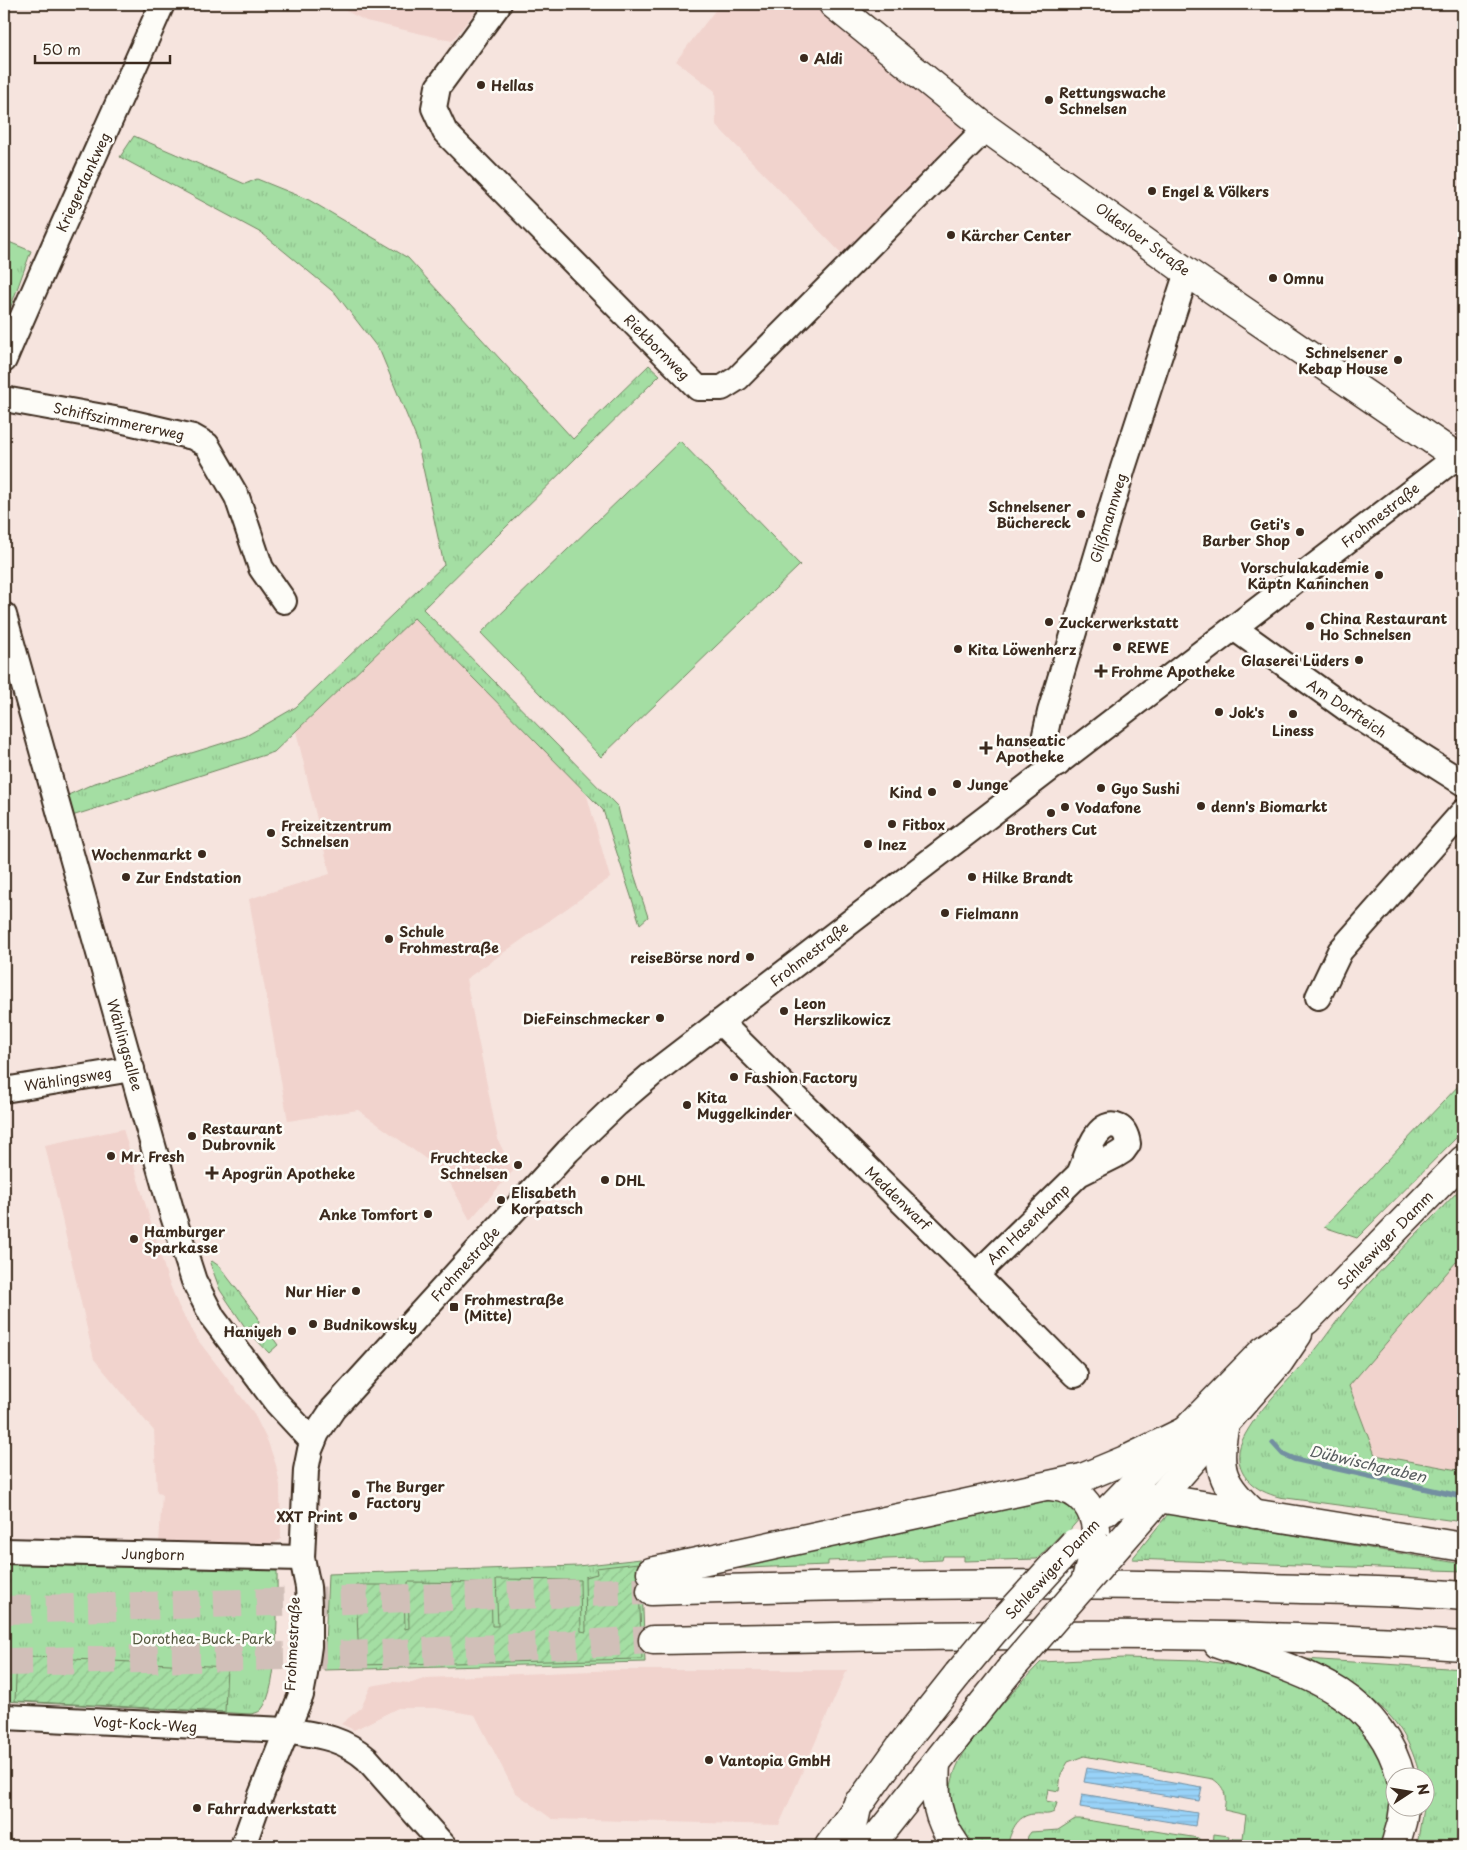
<svg xmlns="http://www.w3.org/2000/svg" width="1467" height="1850" font-family="'Playpen Sans',sans-serif">
<defs>
<pattern id="grass-tufts" width="24" height="20" patternUnits="userSpaceOnUse" patternTransform="scale(1.25)"><rect width="24" height="20" fill="#a4dea3"/><path d="M3 7l-1-3M5 7V3M7 7l1-3M15 17l-1-3M17 17v-4M19 17l1-3" fill="none" stroke="#8ebf8c"/></pattern>
<pattern id="garden-furrows" width="10" height="10" patternUnits="userSpaceOnUse" patternTransform="scale(1.25)"><rect width="10" height="10" fill="#a4dea3"/><path d="M-1 1l2-2M0 10L10 0M9 11l2-2" fill="none" stroke="#8ebf8c"/></pattern>
<pattern id="water-rules" width="6" height="5" patternUnits="userSpaceOnUse" patternTransform="scale(1.25)"><rect width="6" height="5" fill="#98d2f8"/><path d="M0 2.5h6" fill="none" stroke="#84b4d4"/></pattern>
</defs>
<rect width="100%" height="100%" fill="#f6e4de"/>
<filter id="ink" filterUnits="userSpaceOnUse"><feTurbulence type="fractalNoise" baseFrequency=".02" numOctaves="2"/><feDisplacementMap in="SourceGraphic" scale="10" xChannelSelector="R" yChannelSelector="G"/><feConvolveMatrix kernelMatrix="1 2 1 2 8 2 1 2 1" color-interpolation-filters="sRGB"/></filter>
<g filter="url(#ink)">
<g fill="#f1d3cd">
<path d="M332,4H481L452,41L366,21Z"/>
<path d="M720,4H817L970,131L847,259L716,125L715,91L676,61Z"/>
<path d="M414,618L586,792L610,878L466,979L498,1140L513,1171L470,1220L444,1172L358,1110L288,1121L249,899L330,874L296,731Z"/>
<path d="M123,1129L168,1280L179,1307L194,1335L253,1412L268,1442L276,1465L280,1485L281,1539L270,1546L159,1544L162,1493L157,1492L154,1431L94,1359L45,1145Z"/>
<path d="M1463,1254V1471L1375,1455L1349,1386Z"/>
<path d="M618,1670H847L779,1825L552,1819L515,1792L475,1715L436,1708H398L354,1730L341,1724L361,1708L371,1686L393,1682L412,1683L426,1678Z"/>
</g>
<g fill="url(#grass-tufts)" stroke="#708460">
<path d="M134,136L245,184L257,179L309,200L408,258L573,439L649,365L660,375L423,609L618,807L634,874L648,917L640,924L603,810L414,618L274,752L72,816L66,796L95,783L246,736L296,707L444,565L417,440L380,351L336,294L263,234L120,157Z"/>
<path d="M4,240L31,251L4,325Z"/>
<path d="M1463,1081V1131L1357,1238L1324,1227Z"/>
<path d="M1463,1186V1254L1349,1386L1375,1455L1463,1471V1522L1279,1497C1256,1491 1236,1477 1239,1451C1243,1424 1290,1379 1309,1358C1325,1339 1337,1319 1353,1301C1388,1261 1427,1224 1463,1186Z"/>
<path d="M212,1261L219,1266L258,1317L259,1322L249,1328L245,1327L220,1290L210,1263Z"/>
<path d="M261,1330L270,1334L278,1345L269,1353L252,1335Z"/>
<path d="M1056,1500C1066,1503 1075,1508 1080,1518L1067,1533L1063,1532L1037,1559L964,1561V1556H943L942,1560L918,1561L917,1558L828,1561V1565L718,1569L1040,1501Z"/>
<path d="M1168,1514L1463,1564V1571L1132,1559Z"/>
<path d="M4,1559L277,1567C277,1597 280,1690 261,1710C258,1713 254,1713 251,1714L4,1701Z"/>
<path d="M641,1559L645,1662L324,1670L328,1574L578,1566Z"/>
<path d="M1124,1658L1199,1660L1253,1668L1317,1689L1358,1726L1373,1746L1383,1764L1388,1779L1390,1794L1389,1816L1386,1830L1379,1846H1213L1214,1834L1229,1836L1228,1840H1233L1234,1838H1243L1246,1815L1224,1810C1227,1796 1225,1787 1213,1779L1084,1756L1068,1762L1061,1774L1059,1791L1048,1789L1046,1801L1057,1803L1054,1812C1047,1816 1042,1813 1034,1814C1016,1815 1011,1832 1007,1846H967C962,1833 952,1817 951,1803C947,1768 971,1742 992,1716C1008,1697 1024,1679 1041,1662Z"/>
<path d="M1289,1658L1463,1669V1835L1454,1846H1417L1423,1808H1424V1778L1420,1777C1403,1704 1354,1684 1289,1658Z"/>
<path d="M1075,1819H1080L1198,1838L1207,1846H1026L1028,1836L1031,1832L1058,1830Z"/>
</g>
<g fill="url(#garden-furrows)" stroke="#708460">
<path d="M638,1563L642,1659L359,1665L356,1585H404L405,1629L409,1628L408,1582L491,1583L492,1626H498L496,1579L580,1580L581,1631L586,1632L585,1577L597,1574L596,1568Z"/>
<path d="M17,1656L227,1667L225,1712L15,1701Z"/>
</g>
<path fill="#a4dea3" stroke="#708460" d="M680,441L800,565L601,757L481,633Z"/>
<g fill="url(#water-rules)" stroke="#738fa1">
<path d="M1087,1768L1202,1788L1199,1801L1084,1782Z"/>
<path d="M1082,1794L1197,1813L1195,1826L1080,1807Z"/>
</g>
<g fill="none" stroke-linecap="round" stroke-linejoin="round">
<path stroke="#738fa1" stroke-width="5.5" d="M1273,1443L1283,1454L1294,1459L1463,1497"/>
<g stroke="#d1bfb8" stroke-width="28" stroke-dasharray="28 14" stroke-linecap="butt">
<path d="M4,1610L651,1591"/>
<path d="M4,1662L381,1654L653,1640"/>
</g>
<g stroke="#3b2a1e" stroke-width="28">
<g id="minor">
<path d="M499,4L438,87L434,108L445,132L698,388H722L738,378L986,128"/>
<path d="M4,360C55,240 110,123 162,4"/>
<path d="M4,399L120,420L193,437L207,445L237,497L261,568L284,601"/>
<path d="M4,615L172,1213L194,1281L213,1318L276,1402L313,1442"/>
<path d="M1234,628L1354,714L1463,783"/>
<path d="M1058,764L1044,739L1050,712L1123,468L1187,272"/>
<path d="M1318,997L1340,951L1463,812"/>
<path d="M720,1022L976,1275L1075,1375"/>
<path d="M4,1090L132,1069"/>
<path d="M976,1275L1079,1174L1115,1156L1123,1151L1128,1144C1127,1137 1125,1130 1119,1127C1096,1116 1086,1160 1079,1174"/>
<path d="M4,1551L302,1558"/>
<path d="M4,1717L286,1730C317,1735 342,1737 367,1759L444,1846"/>
<path d="M243,1846L261,1795L301,1695L305,1674L309,1646V1605L308,1587L302,1558L306,1470L310,1450L317,1433L333,1409L568,1151L617,1104L651,1075L1463,452"/>
</g>
</g>
<g stroke="#3b2a1e" stroke-width="31">
<g id="major">
<path d="M833,4L986,128L1187,272L1463,461"/>
<path d="M1107,1511L1263,1351L1307,1320L1463,1160"/>
<path d="M1119,1544L1279,1362L1298,1334"/>
<path d="M829,1846L900,1747L958,1674"/>
<path d="M870,1846L1008,1672"/>
</g>
</g>
<g stroke="#3b2a1e" stroke-width="31">
<g id="highway">
<path d="M1225,1423C1216,1468 1220,1483 1255,1514"/>
<path d="M1050,1486C1083,1488 1099,1512 1096,1544"/>
<path d="M1112,1506L1135,1498H1158L1463,1547"/>
<path d="M651,1572L1082,1478L1130,1458L1185,1431"/>
<path d="M651,1591C857,1585 1062,1581 1268,1588C1333,1590 1398,1590 1463,1596"/>
<path d="M653,1640C923,1636 1194,1628 1463,1646"/>
<path d="M1218,1644C1295,1670 1378,1688 1401,1778"/>
<path d="M936,1763C934,1797 936,1818 956,1846"/>
<path d="M855,1846L853,1827L858,1803"/>
<path d="M1395,1846L1402,1822L1404,1808"/>
</g>
</g>
<use href="#minor" stroke="#fdfcf7" stroke-width="24"/>
<use href="#major" stroke="#fdfcf7" stroke-width="28"/>
<use href="#highway" stroke="#fdfcf7" stroke-width="28"/>
<g stroke="#3b2a1e" stroke-width="31" stroke-linecap="butt">
<g id="major-bridge">
<path d="M1008,1672L1119,1544"/>
<path d="M958,1674L993,1632L1074,1543"/>
</g>
</g>
<g stroke="#3b2a1e" stroke-width="31" stroke-linecap="butt">
<path id="highway-bridge" d="M1084,1586L1096,1544"/>
</g>
<use href="#major-bridge" stroke="#fdfcf7" stroke-width="28"/>
<use href="#highway-bridge" stroke="#fdfcf7" stroke-width="28"/>
</g>
</g>
<g fill="#3b2a1e" stroke="#fdfcf7" stroke-width="2">
<circle cx="804" cy="58" r="5"/>
<circle cx="481" cy="85" r="5"/>
<circle cx="1049" cy="100" r="5"/>
<circle cx="1152" cy="191" r="5"/>
<circle cx="951" cy="235" r="5"/>
<circle cx="1273" cy="278" r="5"/>
<circle cx="1398" cy="360" r="5"/>
<circle cx="1081" cy="514" r="5"/>
<circle cx="1300" cy="532" r="5"/>
<circle cx="1379" cy="575" r="5"/>
<circle cx="1049" cy="622" r="5"/>
<circle cx="1310" cy="626" r="5"/>
<circle cx="1117" cy="647" r="5"/>
<circle cx="958" cy="649" r="5"/>
<circle cx="1359" cy="660" r="5"/>
<path d="M1098.5 663.5h5v5h5v5h-5v5h-5v-5h-5v-5h5z"/>
<circle cx="1219" cy="712" r="5"/>
<circle cx="1293" cy="714" r="5"/>
<path d="M983.5 740.5h5v5h5v5h-5v5h-5v-5h-5v-5h5z"/>
<circle cx="957" cy="784" r="5"/>
<circle cx="1101" cy="788" r="5"/>
<circle cx="932" cy="792" r="5"/>
<circle cx="1201" cy="806" r="5"/>
<circle cx="1065" cy="807" r="5"/>
<circle cx="1051" cy="813" r="5"/>
<circle cx="892" cy="824" r="5"/>
<circle cx="271" cy="833" r="5"/>
<circle cx="868" cy="844" r="5"/>
<circle cx="202" cy="854" r="5"/>
<circle cx="126" cy="877" r="5"/>
<circle cx="972" cy="877" r="5"/>
<circle cx="945" cy="913" r="5"/>
<circle cx="389" cy="939" r="5"/>
<circle cx="750" cy="957" r="5"/>
<circle cx="784" cy="1011" r="5"/>
<circle cx="660" cy="1018" r="5"/>
<circle cx="734" cy="1077" r="5"/>
<circle cx="687" cy="1105" r="5"/>
<circle cx="192" cy="1136" r="5"/>
<circle cx="111" cy="1156" r="5"/>
<circle cx="518" cy="1165" r="5"/>
<path d="M209.5 1165.5h5v5h5v5h-5v5h-5v-5h-5v-5h5z"/>
<circle cx="605" cy="1180" r="5"/>
<circle cx="501" cy="1200" r="5"/>
<circle cx="428" cy="1214" r="5"/>
<circle cx="134" cy="1239" r="5"/>
<circle cx="356" cy="1291" r="5"/>
<rect x="449" y="1302" width="10" height="10" rx="2.5"/>
<circle cx="313" cy="1324" r="5"/>
<circle cx="292" cy="1331" r="5"/>
<circle cx="356" cy="1494" r="5"/>
<circle cx="353" cy="1516" r="5"/>
<circle cx="709" cy="1760" r="5"/>
<circle cx="197" cy="1808" r="5"/>
</g>
<g text-anchor="middle" dominant-baseline="central" stroke-width="5" stroke-linejoin="round" paint-order="stroke">
<g font-size="14" font-weight="bold" fill="#3b2a1e" stroke="#fdfcf7" text-anchor="start">
<text x="814" y="58">Aldi</text>
<text x="491" y="85">Hellas</text>
<text x="1059" y="92">Rettungswache<tspan x="1059" dy="16">Schnelsen</tspan></text>
<text x="1162" y="191">Engel &amp; Völkers</text>
<text x="961" y="235">Kärcher Center</text>
<text x="1283" y="278">Omnu</text>
<text x="1388" y="352" text-anchor="end">Schnelsener<tspan x="1388" dy="16">Kebap House</tspan></text>
<text x="1071" y="506" text-anchor="end">Schnelsener<tspan x="1071" dy="16">Büchereck</tspan></text>
<text x="1290" y="524" text-anchor="end">Geti's<tspan x="1290" dy="16">Barber Shop</tspan></text>
<text x="1369" y="567" text-anchor="end">Vorschulakademie<tspan x="1369" dy="16">Käptn Kaninchen</tspan></text>
<text x="1320" y="618">China Restaurant<tspan x="1320" dy="16">Ho Schnelsen</tspan></text>
<text x="1059" y="622">Zuckerwerkstatt</text>
<text x="1127" y="647">REWE</text>
<text x="968" y="649">Kita Löwenherz</text>
<text x="1349" y="660" text-anchor="end">Glaserei Lüders</text>
<text x="1111" y="671">Frohme Apotheke</text>
<text x="1229" y="712">Jok's</text>
<text x="1293" y="730" text-anchor="middle">Liness</text>
<text x="996" y="740">hanseatic<tspan x="996" dy="16">Apotheke</tspan></text>
<text x="967" y="784">Junge</text>
<text x="1111" y="788">Gyo Sushi</text>
<text x="922" y="792" text-anchor="end">Kind</text>
<text x="1211" y="806">denn's Biomarkt</text>
<text x="1075" y="807">Vodafone</text>
<text x="902" y="824">Fitbox</text>
<text x="281" y="825">Freizeitzentrum<tspan x="281" dy="16">Schnelsen</tspan></text>
<text x="1051" y="829" text-anchor="middle">Brothers Cut</text>
<text x="878" y="844">Inez</text>
<text x="192" y="854" text-anchor="end">Wochenmarkt</text>
<text x="136" y="877">Zur Endstation</text>
<text x="982" y="877">Hilke Brandt</text>
<text x="955" y="913">Fielmann</text>
<text x="399" y="931">Schule<tspan x="399" dy="16">Frohmestraße</tspan></text>
<text x="740" y="957" text-anchor="end">reiseBörse nord</text>
<text x="794" y="1003">Leon<tspan x="794" dy="16">Herszlikowicz</tspan></text>
<text x="650" y="1018" text-anchor="end">DieFeinschmecker</text>
<text x="744" y="1077">Fashion Factory</text>
<text x="697" y="1097">Kita<tspan x="697" dy="16">Muggelkinder</tspan></text>
<text x="202" y="1128">Restaurant<tspan x="202" dy="16">Dubrovnik</tspan></text>
<text x="121" y="1156">Mr. Fresh</text>
<text x="508" y="1157" text-anchor="end">Fruchtecke<tspan x="508" dy="16">Schnelsen</tspan></text>
<text x="222" y="1173">Apogrün Apotheke</text>
<text x="615" y="1180">DHL</text>
<text x="511" y="1192">Elisabeth<tspan x="511" dy="16">Korpatsch</tspan></text>
<text x="418" y="1214" text-anchor="end">Anke Tomfort</text>
<text x="144" y="1231">Hamburger<tspan x="144" dy="16">Sparkasse</tspan></text>
<text x="346" y="1291" text-anchor="end">Nur Hier</text>
<text x="464" y="1299">Frohmestraße<tspan x="464" dy="16">(Mitte)</tspan></text>
<text x="323" y="1324">Budnikowsky</text>
<text x="282" y="1331" text-anchor="end">Haniyeh</text>
<text x="366" y="1486">The Burger<tspan x="366" dy="16">Factory</tspan></text>
<text x="343" y="1516" text-anchor="end">XXT Print</text>
<text x="719" y="1760">Vantopia GmbH</text>
<text x="207" y="1808">Fahrradwerkstatt</text>
</g>
<g font-size="14" fill="#3b2a1e" stroke="#fdfcf7">
<text transform="translate(83 182) rotate(-65)">Kriegerdankweg</text>
<text transform="translate(1143 239) rotate(36)">Oldesloer Straße</text>
<text transform="translate(657 347) rotate(45)">Riekbornweg</text>
<text transform="translate(119 421) rotate(12)">Schiffszimmererweg</text>
<text transform="translate(1380 515) rotate(-38)">Frohmestraße</text>
<text transform="translate(1108 518) rotate(-73)">Glißmannweg</text>
<text transform="translate(1347 708) rotate(34)">Am Dorfteich</text>
<text transform="translate(809 954) rotate(-38)">Frohmestraße</text>
<text transform="translate(125 1045) rotate(74)">Wählingsallee</text>
<text transform="translate(68 1079) rotate(-9)">Wählingsweg</text>
<text transform="translate(898 1198) rotate(44)">Meddenwarf</text>
<text transform="translate(1028 1224) rotate(-44)">Am Hasenkamp</text>
<text transform="translate(1385 1240) rotate(-46)">Schleswiger Damm</text>
<text transform="translate(465 1264) rotate(-48)">Frohmestraße</text>
<text transform="translate(153 1554) rotate(1)">Jungborn</text>
<text transform="translate(1052 1569) rotate(-47)">Schleswiger Damm</text>
<text transform="translate(292 1644) rotate(-87)">Frohmestraße</text>
<text transform="translate(145 1724) rotate(3)">Vogt-Kock-Weg</text>
</g>
<g font-size="14" fill="#55573f" stroke="#fdfcf7">
<text x="202" y="1638">Dorothea-Buck-Park</text>
</g>
<g font-size="15" font-style="italic" fill="#575c5f" stroke="#fdfcf7">
<text transform="translate(1368 1463) rotate(13)">Dübwischgraben</text>
</g>
</g>
<rect width="1467" height="1850" fill="none" stroke="#fdfcf7" stroke-width="20"/>
<rect x="10" y="10" width="1447" height="1830" fill="none" stroke="#3b2a1e" stroke-width="2" filter="url(#ink)"/>
<g transform="translate(1410 1792) rotate(78)"><circle r="24" fill="#fdfcf7" stroke="#afa8a0"/>
<path d="M0-4L9 19L0 12L-9 19Z" fill="#3b2a1e"/>
<text y="-8" font-size="14" font-weight="bold" text-anchor="middle" fill="#3b2a1e">N</text>
</g>
<path d="M35 55v8h135v-8" fill="none" stroke="#3b2a1e" stroke-width="2.5"/>
<text x="42" y="55" font-size="15" fill="#3b2a1e" stroke="#fdfcf7" stroke-width="4" paint-order="stroke">50 m</text>
</svg>
